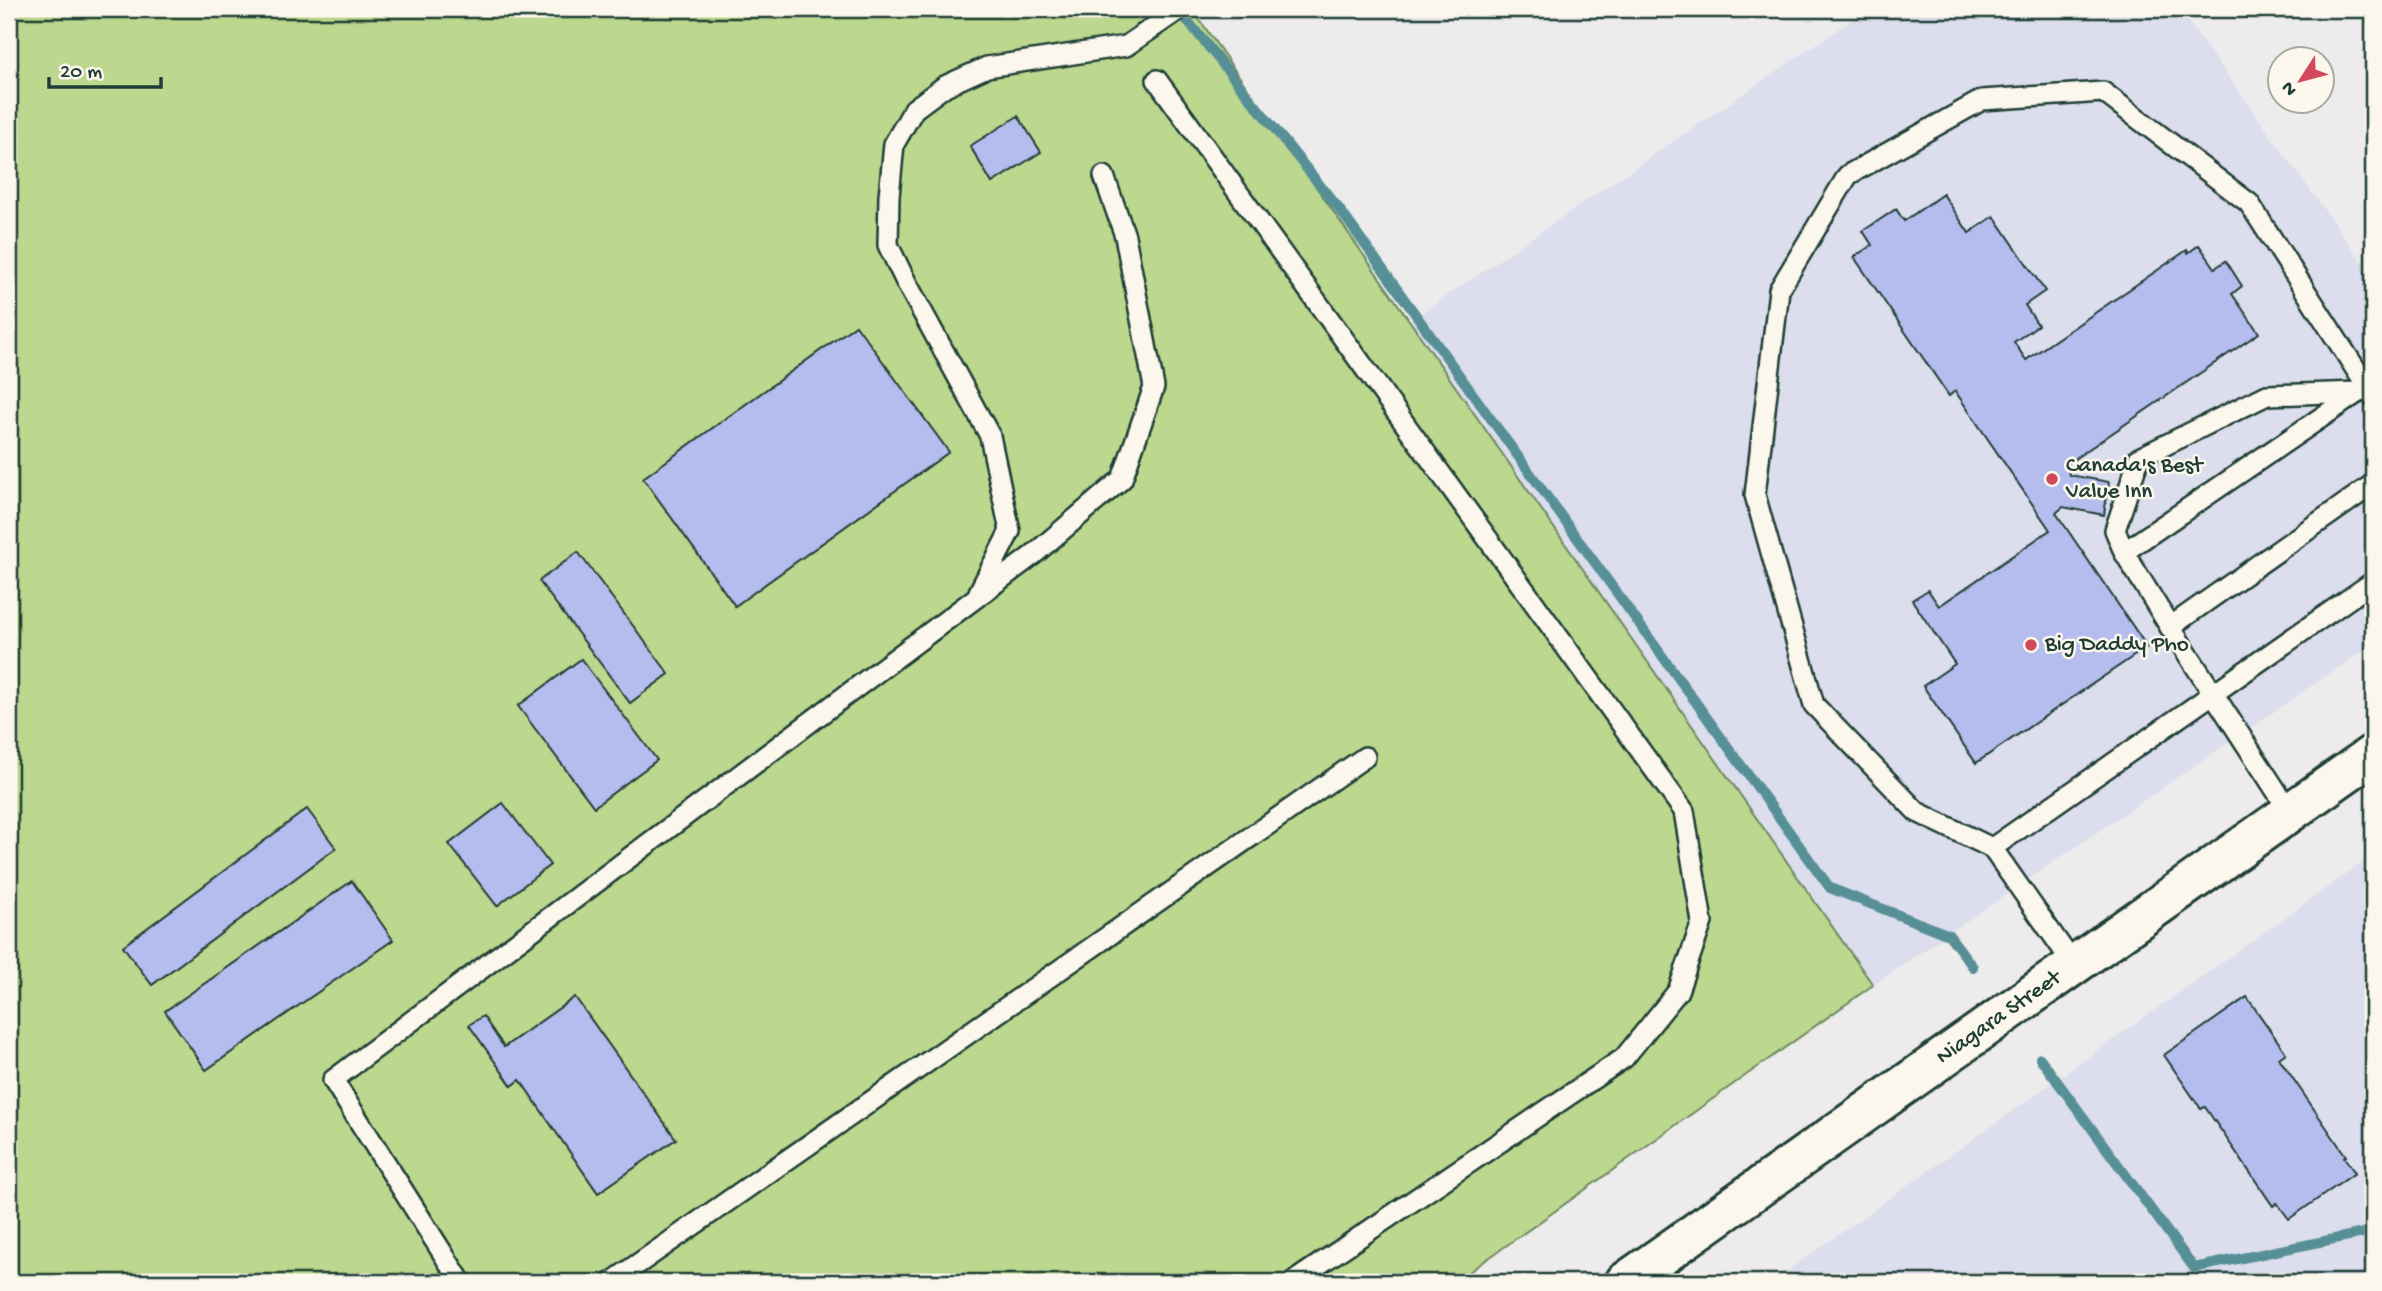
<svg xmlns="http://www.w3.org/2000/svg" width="2382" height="1291" font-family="'Gochi Hand',sans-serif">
<rect width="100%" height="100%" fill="#edebec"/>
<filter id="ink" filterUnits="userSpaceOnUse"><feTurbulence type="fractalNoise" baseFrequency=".0143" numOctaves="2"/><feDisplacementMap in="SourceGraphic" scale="14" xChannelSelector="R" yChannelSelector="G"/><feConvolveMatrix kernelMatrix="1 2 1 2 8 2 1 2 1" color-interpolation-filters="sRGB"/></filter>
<g filter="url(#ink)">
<g fill="#dcdded">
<path d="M1868,9H2179L2373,277V644L1873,985L1410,321Z"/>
<path d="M2373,855V1282H1772Z"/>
</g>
<path fill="#bcd78e" stroke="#6e8a61" stroke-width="2" d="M9,9H1192L1873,985L1455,1282H9Z"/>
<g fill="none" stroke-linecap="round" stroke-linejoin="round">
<g stroke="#569096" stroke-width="10">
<path d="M1178,9L1340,210L1830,888L1949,935L1973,967"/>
<path d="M2040,1058L2194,1268L2373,1231"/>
</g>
</g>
<g fill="#b4bdee" stroke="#1f3d34" stroke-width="2">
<path d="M1018,116L1041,152L992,183L970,146Z"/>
<path d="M1943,194L1969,233L1994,216L2045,291L2025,305L2038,325L2014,342L2026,360L2187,250L2188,253L2199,245L2215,268L2226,261L2242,286L2232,294L2259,333L2067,464L2069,475L2109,482L2104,515L2063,507L2056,513L2147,647L1976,763L1923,686L1955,664L1912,600L1928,590L1939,606L2050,530L1955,391L1949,396L1854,257L1872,245L1863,231L1896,209L1904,221Z"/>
<path d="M856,325L949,452L735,606L643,478Z"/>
<path d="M578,552L669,674L630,703L539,581Z"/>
<path d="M581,659L657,760L594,807L518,706Z"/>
<path d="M503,803L550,865L497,906L449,844Z"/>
<path d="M307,809L336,848L152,985L123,946Z"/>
<path d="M352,881L393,940L206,1070L165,1011Z"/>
<path d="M575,997L676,1139L598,1193L520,1080L512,1086L469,1025L483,1016L504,1047Z"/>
<path d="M2247,997L2286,1053L2279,1058L2346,1156L2344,1157L2355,1173L2289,1219L2277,1203L2273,1206L2205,1107L2201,1109L2164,1055Z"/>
<path d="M770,1274L776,1282H758Z"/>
</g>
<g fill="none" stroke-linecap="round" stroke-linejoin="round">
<g stroke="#1f3d34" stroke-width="24">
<g id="service">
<path d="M1157,80L1684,811L1702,922L1678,991L1624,1058L1293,1282"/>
<path d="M2124,552L2357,393"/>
<path d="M979,592L1010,531L990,436L906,282L888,245L889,196L894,144L914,109L945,86L987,67L1126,46L1180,9"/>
<path d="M2170,627L2373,484"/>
<path d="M2290,812L2170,627L2124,552L2115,530L2139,458L2267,395L2359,392"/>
<path d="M1992,848L1917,812L1814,705L1755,495L1779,290L1848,175L1982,100L2103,92L2249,203L2373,396"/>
<path d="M2074,965L1992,848L2373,582"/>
<path d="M461,1282L333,1080L1033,555L1122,479L1154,387L1125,236L1104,176"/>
<path d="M612,1282L1365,757"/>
</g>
</g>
<g stroke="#1f3d34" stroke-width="44">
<path id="secondary" d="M1625,1282L2373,754"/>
</g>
<use href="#service" stroke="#fbf7ec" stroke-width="19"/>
<use href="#secondary" stroke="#fbf7ec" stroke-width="38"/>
</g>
</g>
<g fill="#d1495b" stroke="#fbf7ec" stroke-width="2.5">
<circle cx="2052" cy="479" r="7"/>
<circle cx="2031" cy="645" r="7"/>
</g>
<g text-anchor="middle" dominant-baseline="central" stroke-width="5" stroke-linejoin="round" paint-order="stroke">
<g font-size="23" fill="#1f3d34" stroke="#fbf7ec" text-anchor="start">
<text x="2066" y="466">Canada's Best<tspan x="2066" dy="26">Value Inn</tspan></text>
<text x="2045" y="645">Big Daddy Pho</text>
</g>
<g font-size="23" fill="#1f3d34" stroke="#fbf7ec">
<text transform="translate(1999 1018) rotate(-35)">Niagara Street</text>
</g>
</g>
<rect width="2382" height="1291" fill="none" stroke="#fbf7ec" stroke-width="35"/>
<rect x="18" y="18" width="2347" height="1256" fill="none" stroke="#1f3d34" stroke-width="2.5" filter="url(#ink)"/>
<g transform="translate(2301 80) rotate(234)"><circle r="33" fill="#fbf7ec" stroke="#a3ada2" stroke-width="2"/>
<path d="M0-5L12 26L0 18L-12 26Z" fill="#d1495b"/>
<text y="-10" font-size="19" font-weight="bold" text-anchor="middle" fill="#1f3d34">N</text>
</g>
<path d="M49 77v10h112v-10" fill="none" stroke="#1f3d34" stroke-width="3.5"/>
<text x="60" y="77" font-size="21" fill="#1f3d34" stroke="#fbf7ec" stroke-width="5" paint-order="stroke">20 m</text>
</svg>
